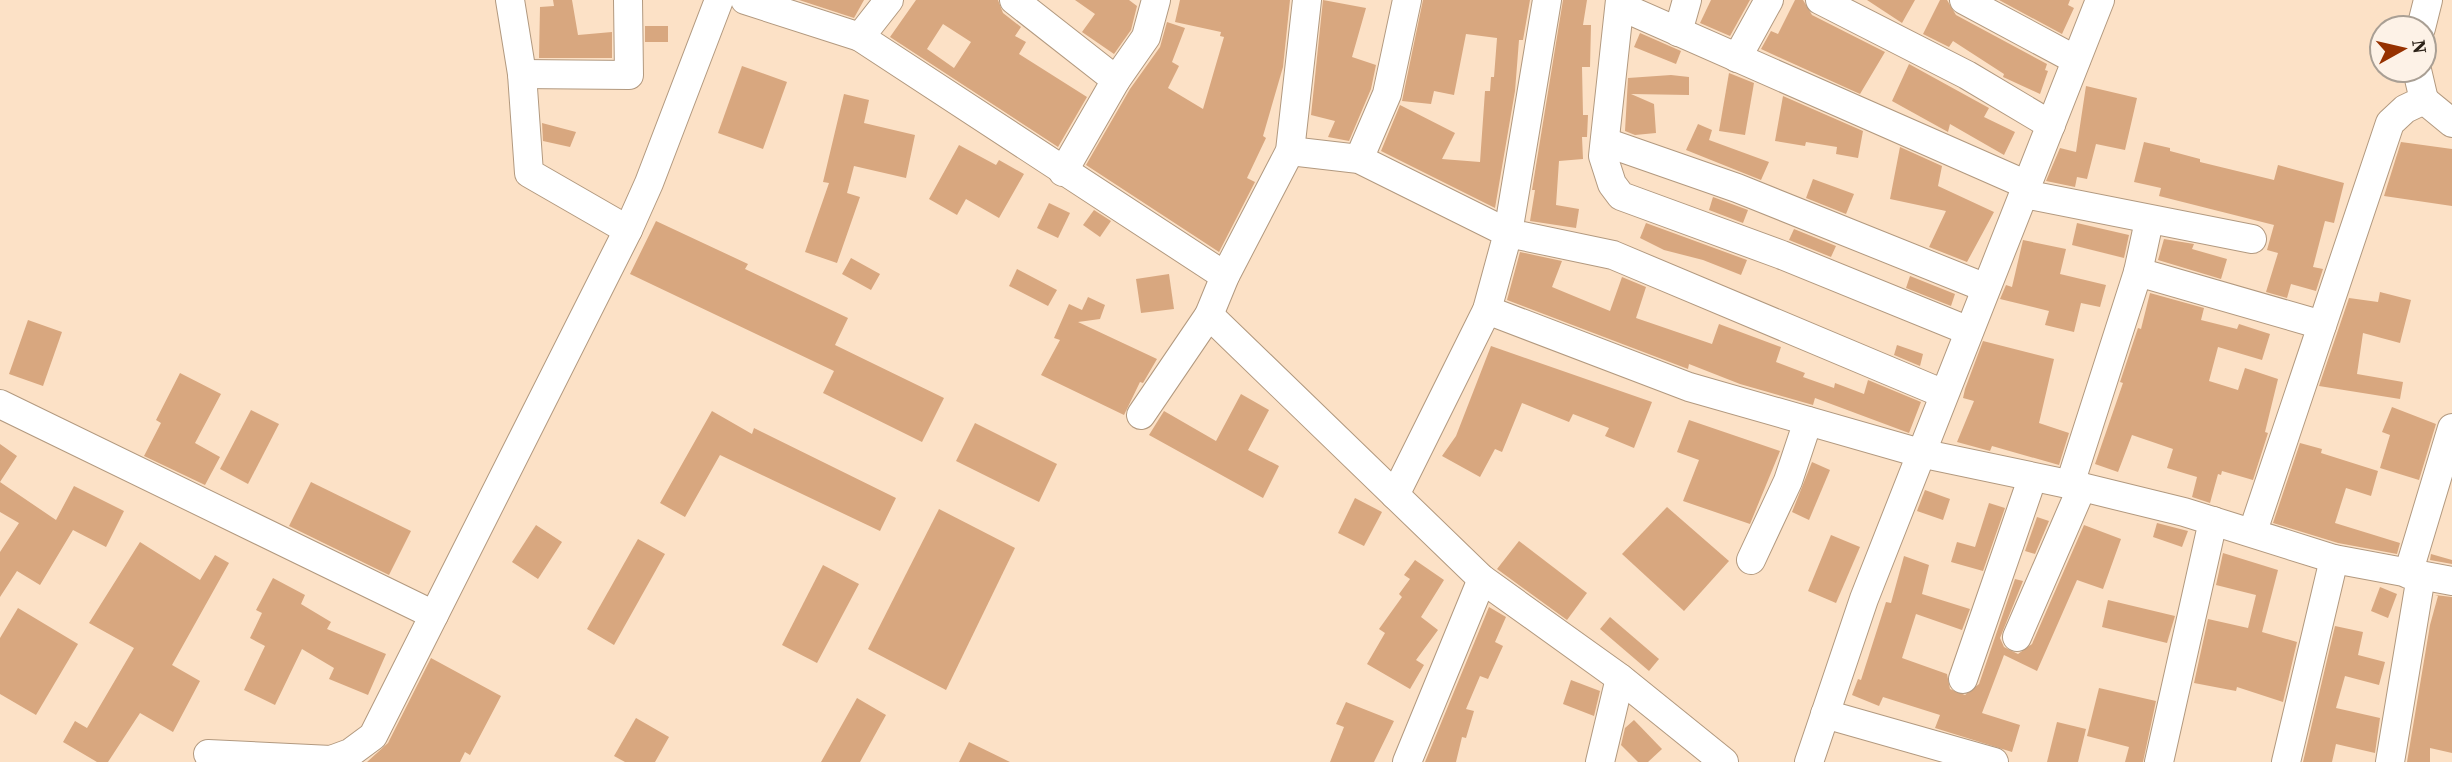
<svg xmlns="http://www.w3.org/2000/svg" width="2452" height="762" font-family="'Source Serif 4',serif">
<rect width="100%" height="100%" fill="#fce1c6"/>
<g fill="#d8a77f" fill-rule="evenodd">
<path d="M553,0H572L578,35L612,32V58H539L540,7L554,6Z"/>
<path d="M799,0H864L854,18Z"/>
<path d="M916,0H998L1003,13L1021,27L1015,36L1026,42L1019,54L1087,97L1058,147L890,37ZM943,24L971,42L954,68L927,49Z"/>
<path d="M1075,0H1129L1137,6L1131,30L1114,54L1082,32L1095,14Z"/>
<path d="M1180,0H1290L1283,67L1263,136L1266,138L1247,178L1255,182L1219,252L1086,165L1130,89L1160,47L1167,22L1185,28L1172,62L1179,66L1168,88L1203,109L1224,37L1220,36L1221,32L1175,22Z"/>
<path d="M1323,0L1366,8L1352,57L1376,65L1371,89L1349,141L1328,137L1335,121L1311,115Z"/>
<path d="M1423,0H1530L1523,40H1519L1515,91L1495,208L1381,151L1400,105L1455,133L1442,159L1480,162L1485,91H1490L1491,77H1494L1497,38L1466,34L1454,95L1434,91L1431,104L1402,101Z"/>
<path d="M1563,0H1587L1583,25H1591L1590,67H1582L1583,115H1588L1587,137H1582L1583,159L1559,161L1556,205L1579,209L1576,228L1530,221L1535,190H1532Z"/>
<path d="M1711,0H1750L1730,36L1700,23Z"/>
<path d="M1795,0H1803L1812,15L1885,52L1860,94L1761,49L1771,31L1778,34Z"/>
<path d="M1867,0H1915L1902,23Z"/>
<path d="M1940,0H1947L1956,15L2047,64L2045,70L2048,71L2040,94L2003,77L2004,74L1953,41L1949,47L1923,34Z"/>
<path d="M1999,0H2070L2068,5L2074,8L2062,34Z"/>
<rect x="645" y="26" width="23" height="16"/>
<path d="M1640,33L1681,51L1676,64L1634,47Z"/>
<path d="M1909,64L1989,108L1984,117L2015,132L2004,155L1950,124L1948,132L1892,101Z"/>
<path d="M742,66L787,82L763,149L718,133Z"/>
<path d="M1729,73L1754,83L1745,135L1719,131Z"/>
<path d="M1671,75L1689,77V95L1631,94L1654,104L1656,133L1635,135L1625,131L1628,78Z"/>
<path d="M2086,86L2137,98L2125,150L2096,144L2087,179L2077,177L2075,187L2046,181L2060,148L2076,152Z"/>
<path d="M844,94L869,100L864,123L915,135L906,178L854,166L847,193L860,197L837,263L805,252L829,183L823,182Z"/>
<path d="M1783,96L1863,131L1858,158L1836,154L1837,147L1806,142L1805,146L1775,141Z"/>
<path d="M542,123L576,132L570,147L543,141Z"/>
<path d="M1698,124L1712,130L1709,140L1769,162L1761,180L1686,150Z"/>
<path d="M2144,142L2170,148V151L2200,159V162L2274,180L2278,165L2344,183L2334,223L2325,221L2313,267L2323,269L2316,291L2291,284L2287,298L2266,292L2278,253L2267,250L2274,225L2159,196L2161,188L2134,182Z"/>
<path d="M2401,142L2452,149V206L2384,196Z"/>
<path d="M959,145L996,165L999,160L1024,174L999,218L966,199L957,215L929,199Z"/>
<path d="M1900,147L1942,166L1938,186L1994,212L1967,262L1929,247L1946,211L1890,199Z"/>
<path d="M1813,179L1854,194L1846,214L1806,198Z"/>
<path d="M1713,197L1748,210L1743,223L1709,210Z"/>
<path d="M1049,203L1070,213L1058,238L1037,228Z"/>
<path d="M1094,210L1111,221L1100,237L1083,225Z"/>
<path d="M656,221L748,264L745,269L848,318L835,345L944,398L922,442L823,393L834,371L630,274Z"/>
<path d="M1646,223L1747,260L1741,275L1703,260L1664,250L1640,238Z"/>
<path d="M2077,223L2129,235L2124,258L2072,245Z"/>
<path d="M1794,229L1836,246L1831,257L1789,240Z"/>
<path d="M2164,239L2194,244L2192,249L2227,259L2221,279L2158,260Z"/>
<path d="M2023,240L2066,249L2060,274L2106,285L2100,307L2081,303L2074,332L2045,325L2049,311L2000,299L2006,285L2012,287Z"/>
<path d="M1520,252L1562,261L1552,287L1610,311L1622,277L1646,287L1636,318L1712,344L1719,324L1781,347L1776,362L1805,373L1803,377L1834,388L1835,383L1864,394L1868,380L1921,402L1909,433L1815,398L1813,405L1740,384L1689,364L1688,369L1507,300Z"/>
<path d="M851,258L880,274L871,290L842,274Z"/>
<path d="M1017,269L1057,290L1048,306L1009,286Z"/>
<path d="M1169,274L1174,309L1141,313L1136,279Z"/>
<path d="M1910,276L1955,294L1951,306L1906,288Z"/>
<path d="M2380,292L2411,300L2400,343L2363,333L2357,374L2403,382L2400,399L2319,386L2349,298L2378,302Z"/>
<path d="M2150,293L2204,308L2201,320L2237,329L2239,324L2270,334L2262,360L2218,347L2209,381L2238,390L2245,368L2278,379L2265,432L2268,433L2253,480L2222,471L2221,475L2218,474L2210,503L2192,497L2197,477L2167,468L2173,449L2132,435L2118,472L2095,464L2123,383L2120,382L2138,328L2141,329Z"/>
<path d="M1088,297L1105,305L1100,319L1078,322L1157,359L1143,383L1140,382L1124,415L1041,375L1060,340L1054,338L1069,304L1082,310Z"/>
<path d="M28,320L62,332L43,386L9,374Z"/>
<path d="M1983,341L2054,359L2039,423L2069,433L2059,465L1992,446L1990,451L1957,442L1974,401L1963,398L1965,389Z"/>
<path d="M1897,345L1923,354L1920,366L1894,355Z"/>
<path d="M1491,346L1652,402L1634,448L1605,436L1609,428L1573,414L1569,422L1522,403L1502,452L1495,449L1480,477L1442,456L1456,436Z"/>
<path d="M180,373L221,394L195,443L220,457L205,485L144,456L161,423L156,420Z"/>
<path d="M1241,394L1269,410L1248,450L1279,466L1263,498L1149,435L1164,411L1216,441Z"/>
<path d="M2392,407L2436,424L2419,480L2380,468L2390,435L2382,432Z"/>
<path d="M251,410L279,424L248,484L220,469Z"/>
<path d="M712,411L752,434L754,428L896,498L880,531L720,455L685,517L660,503Z"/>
<path d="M1689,420L1780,451L1750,524L1683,501L1699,460L1677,452Z"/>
<path d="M975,423L1057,464L1039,502L956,461Z"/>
<path d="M2300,443L2322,449L2321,453L2378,471L2371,496L2346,488L2335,523L2400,543L2397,554L2338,543L2273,523Z"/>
<path d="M0,444L17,456L0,482L56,520L74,486L124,511L106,547L73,530L40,585L17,571L0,597V552L19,523L0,512Z"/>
<path d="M1812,462L1830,470L1809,520L1792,512Z"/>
<path d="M311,482L411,531L389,575L289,526Z"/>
<path d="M1925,490L1950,499L1943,520L1917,511Z"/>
<path d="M1355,498L1382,512L1364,546L1338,533Z"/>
<path d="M1989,503L2005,508L1983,571L1951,562L1957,542L1975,547Z"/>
<path d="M1667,507L1729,561L1684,611L1622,554Z"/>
<path d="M939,509L1015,548L946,690L868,649Z"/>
<path d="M2037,517L2049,521L2035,554L2025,551Z"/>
<path d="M2157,523L2188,531L2182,547L2153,537Z"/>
<path d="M536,525L562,542L538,579L512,562Z"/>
<path d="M2084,525L2121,539L2103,589L2077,580L2037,671L2004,655L1982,713L2020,725L2012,752L1935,728L1940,715L1883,697L1879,706L1852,695L1858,679L1861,680L1886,602L1891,603L1904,556L1929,565L1922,594L1970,609L1962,630L1916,614L1902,658L1947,674L1950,689L1965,695L1979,684L2015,579L2023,581L2000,638L2004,647L2018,654L2032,644Z"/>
<path d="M1831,535L1860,547L1836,603L1808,591Z"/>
<path d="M638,539L665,554L614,645L587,629Z"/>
<path d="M1519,541L1587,593L1567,620L1497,569Z"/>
<path d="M140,542L200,580L215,555L229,563L172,665L200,681L173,732L140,713L108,762H97L63,742L75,721L87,728L134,648L89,623Z"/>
<path d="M2223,553L2278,570L2262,632L2297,642L2283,702L2237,687L2236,691L2194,683L2208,619L2248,628L2256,595L2216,585Z"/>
<path d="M2431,554L2452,560V564L2430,560Z"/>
<path d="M1415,560L1444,580L1421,617L1438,630L1416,660L1424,665L1410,689L1367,664L1385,633L1379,629L1402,597L1399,594L1410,579L1404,575Z"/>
<path d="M823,565L859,584L817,663L782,645Z"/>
<path d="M273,578L305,595L301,604L331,622L327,629L386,654L368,695L329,679L334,668L302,649L275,705L244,690L265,646L250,638L262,613L256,610Z"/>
<path d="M2380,587L2397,594L2388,618L2371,611Z"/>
<path d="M2435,595L2452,597V753L2430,748V762H2407L2430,625L2438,596Z"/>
<path d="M2108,600L2175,616L2167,643L2102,627Z"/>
<path d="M1489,607L1506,617L1495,642L1503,646L1488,679L1480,676L1466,709L1474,711L1466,738L1462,737L1456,762H1425Z"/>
<path d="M18,608L78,644L36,715L0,694V638Z"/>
<path d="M1610,617L1659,659L1649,671L1600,629Z"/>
<path d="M2335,626L2363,632L2358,655L2385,662L2379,685L2345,676L2336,708L2380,718L2375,753L2336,744L2332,762H2303Z"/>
<path d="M431,658L501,696L470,755L465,752L460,762H367L388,743Z"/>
<path d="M1571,680L1600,691L1594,716L1563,704Z"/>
<path d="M2099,688L2156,701L2143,762H2125L2129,747L2087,736Z"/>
<path d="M857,698L886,715L860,762H821Z"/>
<path d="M1346,702L1394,721L1374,762H1330L1344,727L1336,724Z"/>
<path d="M636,718L669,737L655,762H625L614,756Z"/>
<path d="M1634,720L1662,749L1648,762H1638L1621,745L1625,728Z"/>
<path d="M2057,722L2086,729L2078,762H2047Z"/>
<path d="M969,742L1010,762H959Z"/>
</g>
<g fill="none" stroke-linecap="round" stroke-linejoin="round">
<g stroke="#b2997f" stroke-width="30">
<g id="minor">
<path d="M510,0L522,74L529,173L628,230"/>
<path d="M745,0L860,37L889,0"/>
<path d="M1014,0L1116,80"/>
<path d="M1547,0L1508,233L1613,255L1944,394"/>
<path d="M1620,0L1603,156L1612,184L1621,196L1782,255L1969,331"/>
<path d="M1820,0L1967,75L2051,125"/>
<path d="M1964,0L2076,60"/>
<path d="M1620,6L2027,185"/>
<path d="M2421,28L2428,0"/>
<path d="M1678,32L1687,0"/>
<path d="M860,37L1225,276"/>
<path d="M1737,58L1769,0"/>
<path d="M522,74L629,75L628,0"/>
<path d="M2424,100L2452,123"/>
<path d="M1605,142L1737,188L1986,288"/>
<path d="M1290,151L1359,159L1508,233L1487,310L1395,495"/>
<path d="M1359,159L1387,94L1407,0"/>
<path d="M1063,172L1116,80L1146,37L1156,0"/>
<path d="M2024,194L2252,239"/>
<path d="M2138,272L2322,325"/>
<path d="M1487,310L1689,387L1920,453L2082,487L2184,512L2334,559L2452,581"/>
<path d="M1209,315L1482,579L1620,678L1724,762"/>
<path d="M0,404L434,615"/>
<path d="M1141,415L1209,315L1225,276L1290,151L1307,0"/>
<path d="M2070,484L2138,272L2149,221"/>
<path d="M2253,531L2390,123L2405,109L2424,100L2417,70"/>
<path d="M1751,560L1788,481L1808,421"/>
<path d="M2408,574L2452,428"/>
<path d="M2017,637L2082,487"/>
<path d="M1963,679L2032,479"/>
<path d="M1825,714L1994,762"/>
<path d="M208,754L331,760L350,753L373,736L628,230L649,183L719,0"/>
<path d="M1407,762L1482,579"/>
<path d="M1600,762L1620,678"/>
<path d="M1809,762L1864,599L2100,0"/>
<path d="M2159,762L2213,521"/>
<path d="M2286,762L2334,559"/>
<path d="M2390,762L2421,576"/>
</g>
</g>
<use href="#minor" stroke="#fff" stroke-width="28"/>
</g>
<g transform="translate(2403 49) rotate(82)"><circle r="33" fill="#fdf2e7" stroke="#a99f94" stroke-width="2"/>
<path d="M0-5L12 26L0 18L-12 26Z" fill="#963100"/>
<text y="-10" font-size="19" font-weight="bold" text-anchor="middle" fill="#2c2218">N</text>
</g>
</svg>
